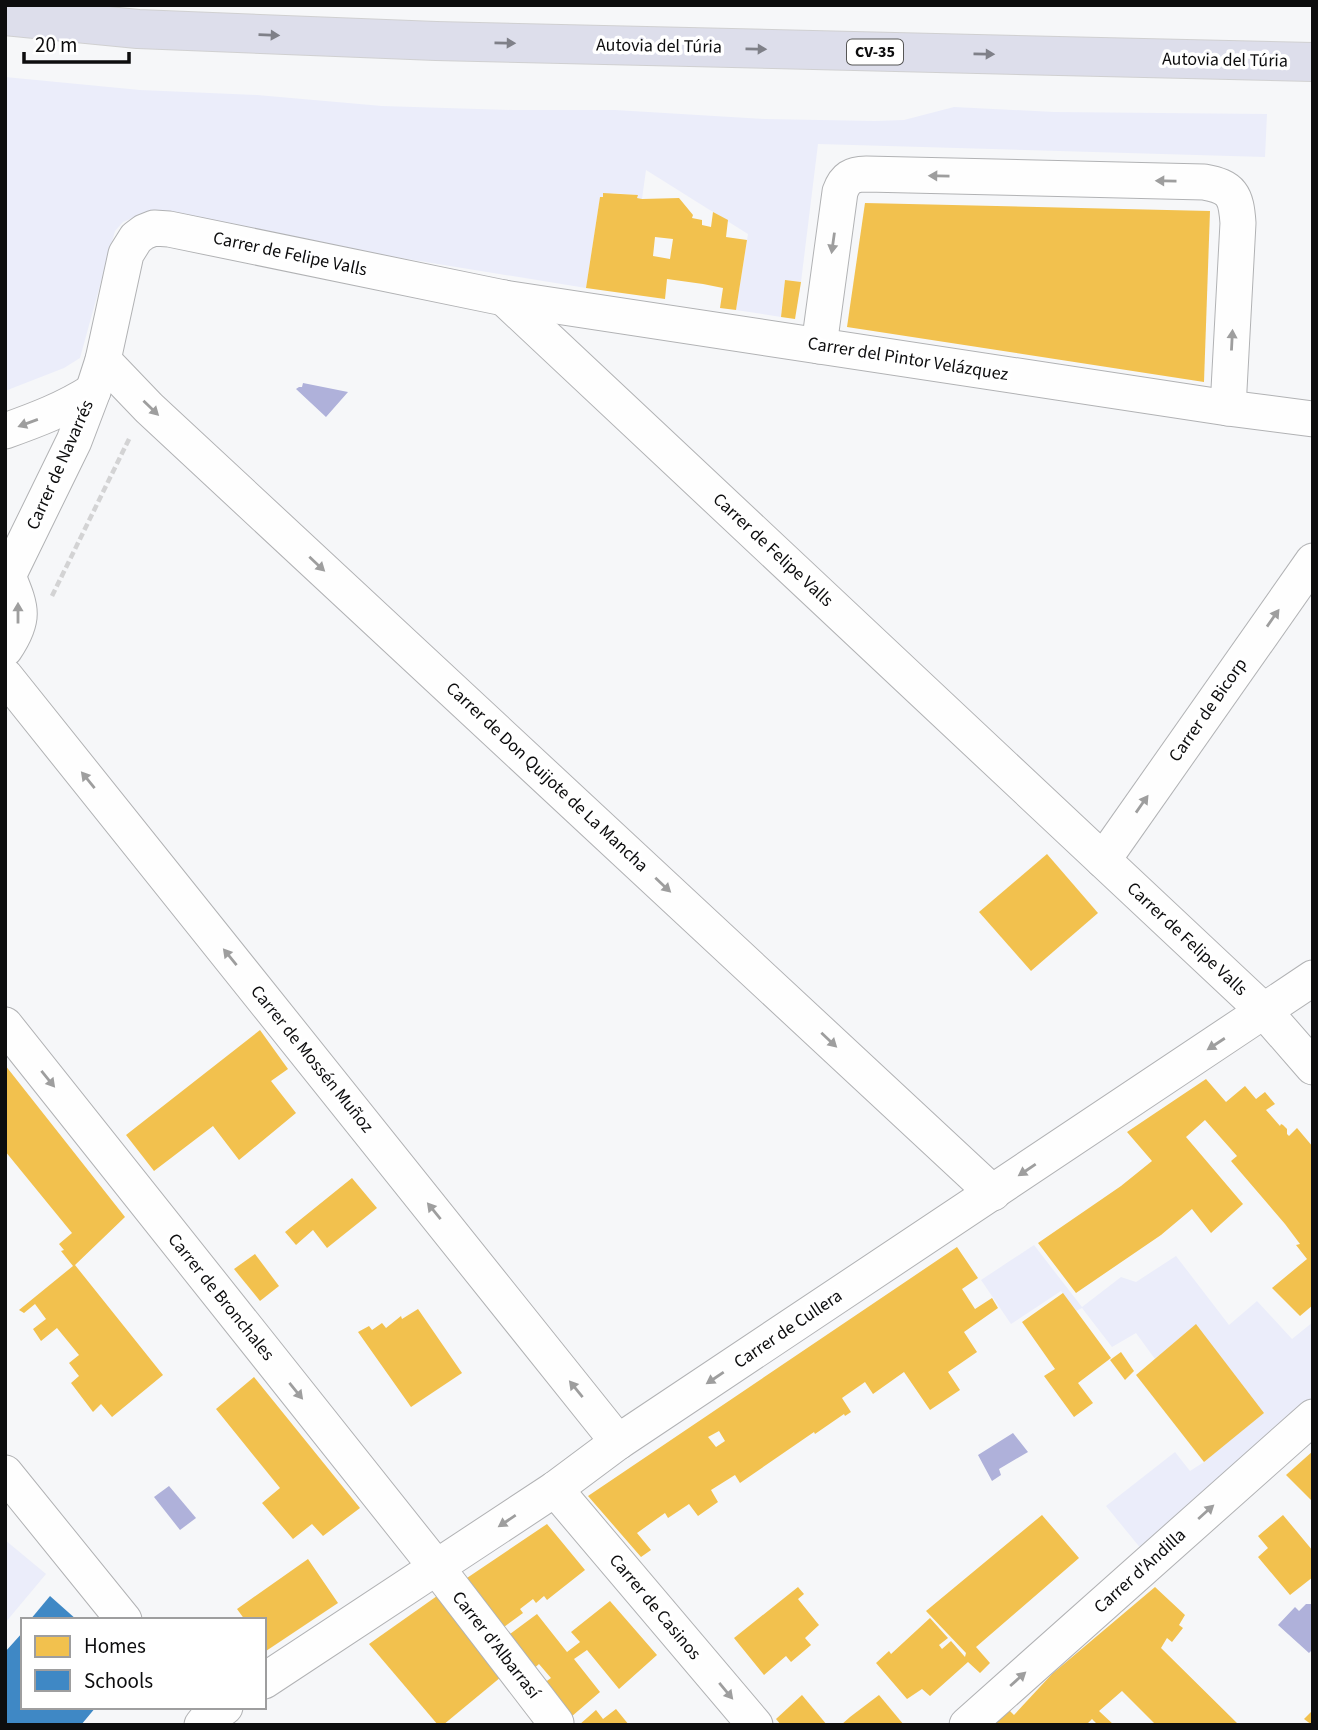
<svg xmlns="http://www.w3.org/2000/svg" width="1318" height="1730" font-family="'Source Sans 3',sans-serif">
<rect width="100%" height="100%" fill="#f6f7f9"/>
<g fill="#ebedfa">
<path d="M5,77L140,90L257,95L382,106L513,110H615L765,119L875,121L904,120L954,107L1054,112L1267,114L1265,157L818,144L801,282L785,280L781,317L736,310L748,234L646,170L642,199L637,198V195L613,193L600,198L586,288L290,240L144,213L123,222L115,231L80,358L64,368L5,391Z"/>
<path d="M1034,1245L1082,1307L1121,1277L1136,1282L1176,1256L1229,1325L1257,1301L1292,1339L1313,1322V1410L1151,1561L1106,1506L1175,1452L1190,1471L1204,1462L1196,1325L1155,1359L1136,1333L1112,1347L1082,1308L1076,1311L1061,1291L1011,1324L981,1280Z"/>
<path d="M5,1540L46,1574L5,1623Z"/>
</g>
<g fill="#afb1da">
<path d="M303,383L348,392L326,417L296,389L299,387H302Z"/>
<path d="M1013,1433L1028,1452L999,1469L1001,1475L992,1481L978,1455Z"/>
<path d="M169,1486L196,1518L180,1530L154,1497Z"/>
<path d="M1306,1604H1313V1649L1309,1653L1278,1625L1295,1607L1299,1611Z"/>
</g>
<g fill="#f2c14e" fill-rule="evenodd">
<path d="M603,193L638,195L637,198L642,199L679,198L693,215L692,218L702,220V225L711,227L713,212L728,220L726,237L747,240L736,310L720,308L723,288L703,284L667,279L665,299L586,288L600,197H603ZM655,237L673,239L670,259L653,256Z"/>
<path d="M865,203L1210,211L1204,382L847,327Z"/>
<path d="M785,280L801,282L795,319L781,317Z"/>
<path d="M1047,854L1098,913L1031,971L979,912Z"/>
<path d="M260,1030L288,1069L271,1081L296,1113L239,1160L213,1126L154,1171L126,1135Z"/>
<path d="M5,1065L125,1217L75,1265L163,1375L112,1417L101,1404L93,1412L71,1383L79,1376L69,1363L79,1355L57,1328L41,1341L33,1329L46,1319L35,1304L24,1313L19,1310L73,1266L61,1251L64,1250L59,1244L72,1233L5,1151Z"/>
<path d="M1206,1079L1226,1102L1245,1086L1256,1099L1265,1092L1275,1104L1266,1110L1280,1126L1281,1124L1283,1125L1287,1129V1134L1289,1136L1297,1128L1313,1147V1305L1300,1316L1272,1288L1307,1259L1296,1245L1300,1244L1285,1224L1231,1161L1237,1156L1205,1120L1186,1137L1243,1204L1211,1233L1192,1209L1161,1235L1076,1293L1038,1243L1121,1186L1152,1161L1127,1132Z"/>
<path d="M352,1178L377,1208L327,1248L313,1230L296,1245L285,1232Z"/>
<path d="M957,1247L978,1278L962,1289L975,1309L992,1298L998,1308L964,1332L977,1352L948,1372L960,1390L930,1410L904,1372L873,1394L865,1382L842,1398L851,1412L845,1416L844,1414L815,1434L814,1432L740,1483L735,1475L711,1490L718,1502L698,1516L689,1504L668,1518L665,1513L637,1533L651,1550L641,1557L588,1496ZM719,1431L725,1441L716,1447L708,1437Z"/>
<path d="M255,1254L279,1286L260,1301L234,1269Z"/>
<path d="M1063,1293L1111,1358L1078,1383L1093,1403L1074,1417L1044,1376L1055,1369L1022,1322Z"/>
<path d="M418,1309L462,1373L411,1407L358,1332L369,1326L372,1330L382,1323L386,1328L401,1316L402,1319Z"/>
<path d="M1196,1324L1264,1413L1204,1462L1136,1375Z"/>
<path d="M1121,1352L1134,1371L1125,1380L1110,1360Z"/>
<path d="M254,1377L360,1508L323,1536L312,1524L293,1539L262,1503L280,1488L216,1409Z"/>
<path d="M1313,1451V1502L1286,1475Z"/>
<path d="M1042,1515L1079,1558L976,1647L990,1663L980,1673L968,1662L930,1696L922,1689L907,1699L876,1663L889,1651L891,1654L930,1618L948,1638L939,1645L942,1649L951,1641L965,1657L966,1653L926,1611Z"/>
<path d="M1283,1515L1313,1551V1577L1290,1595L1258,1557L1268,1548L1258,1536Z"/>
<path d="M547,1524L585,1570L547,1600L544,1596L536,1603L533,1599L520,1609L523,1613L500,1630L461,1582Z"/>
<path d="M308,1559L338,1603L266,1651L264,1648V1620H245L237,1609Z"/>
<path d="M798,1587L804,1594L798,1599L819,1625L805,1638L811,1645L791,1662L786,1656L764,1675L734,1638Z"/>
<path d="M1155,1587L1185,1615L1179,1625L1183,1628L1172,1642L1167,1638L1161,1648L1239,1725H1156L1122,1691L1099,1711L1114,1725H1098L1092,1719L1086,1725H993L1009,1710L1014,1715L1052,1674Z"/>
<path d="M437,1596L501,1677L443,1725H438L369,1644Z"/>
<path d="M610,1601L657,1655L619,1689L587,1650L574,1659L600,1692L571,1717L544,1683L551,1678L539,1664L532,1670L506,1637L537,1614L567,1652L580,1642L571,1632Z"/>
<path d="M802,1695L827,1725H781L776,1719Z"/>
<path d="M879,1695L904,1725H841L850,1717Z"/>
<path d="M616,1709L629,1725H579L596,1710L603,1719Z"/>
<path d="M1313,1710V1725H1312L1304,1719Z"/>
</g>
<g fill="#3f88c5">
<path d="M50,1596L77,1620H30Z"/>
<path d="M23,1632V1707H96L81,1725H5V1652Z"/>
</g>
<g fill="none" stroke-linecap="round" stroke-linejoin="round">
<g stroke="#b1b2b4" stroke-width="37">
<g id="minor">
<path d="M504,298L1265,1012L1313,1067"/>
<path d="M819,346L840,192C845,178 852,174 866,174L1204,182C1232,187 1236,195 1238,223L1228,408"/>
<path d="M103,360L149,408L993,1193"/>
<path d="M5,431C36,420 65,409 93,391"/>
<path d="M5,574L8,576C21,608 26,618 5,649"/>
<path d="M8,576L74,441L93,391L103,360L126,254L136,238L144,232L154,228L169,229L504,298L1228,408L1313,419"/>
<path d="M5,676L618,1442"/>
<path d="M1103,860L1313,561"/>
<path d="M5,1025L437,1568L556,1723"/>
<path d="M5,1473L124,1620"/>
<path d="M555,1489L755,1725"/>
<path d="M264,1681L555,1489L618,1442L1313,978"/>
<path d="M202,1725L206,1720L225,1707"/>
<path d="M967,1725L1313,1417"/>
</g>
</g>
<g stroke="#d0d0d1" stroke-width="40">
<path id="highway" d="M5,16L138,29L436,41L1313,62"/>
</g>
<path stroke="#d3d3d4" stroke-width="4.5" stroke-dasharray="7 3.5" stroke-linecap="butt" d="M52,596L130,437"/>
<use href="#minor" stroke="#fefefe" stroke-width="35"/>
<use href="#highway" stroke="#dddeeb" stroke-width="38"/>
</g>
<defs><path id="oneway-solid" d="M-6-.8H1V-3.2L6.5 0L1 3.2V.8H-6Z" transform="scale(1.75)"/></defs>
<g fill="#7f8088">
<use href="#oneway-solid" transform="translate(269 35) rotate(2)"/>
<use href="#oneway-solid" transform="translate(505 43) rotate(1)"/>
<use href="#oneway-solid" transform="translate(756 49) rotate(1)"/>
<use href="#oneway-solid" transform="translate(984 54) rotate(1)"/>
</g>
<g fill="#9e9e9e">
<use href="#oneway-solid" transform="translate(939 176) rotate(-179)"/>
<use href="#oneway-solid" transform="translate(1166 181) rotate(-179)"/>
<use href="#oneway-solid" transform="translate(833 243) rotate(98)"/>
<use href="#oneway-solid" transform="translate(1232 340) rotate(-87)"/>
<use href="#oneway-solid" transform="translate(151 408) rotate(44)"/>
<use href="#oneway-solid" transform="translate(28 423) rotate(160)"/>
<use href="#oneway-solid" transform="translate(317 564) rotate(43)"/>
<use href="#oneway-solid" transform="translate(18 613) rotate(-90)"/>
<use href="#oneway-solid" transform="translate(1273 618) rotate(-55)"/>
<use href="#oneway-solid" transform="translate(88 780) rotate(-129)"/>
<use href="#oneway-solid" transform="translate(1142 804) rotate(-55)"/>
<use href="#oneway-solid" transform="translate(663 885) rotate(43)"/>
<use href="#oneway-solid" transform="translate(230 957) rotate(-129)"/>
<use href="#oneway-solid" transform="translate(829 1040) rotate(43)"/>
<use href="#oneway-solid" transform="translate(1216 1044) rotate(147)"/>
<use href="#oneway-solid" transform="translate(48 1079) rotate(51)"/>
<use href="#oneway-solid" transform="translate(1027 1170) rotate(146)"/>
<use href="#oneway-solid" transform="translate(434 1211) rotate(-129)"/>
<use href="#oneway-solid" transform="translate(715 1378) rotate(146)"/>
<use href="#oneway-solid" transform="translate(576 1389) rotate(-129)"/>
<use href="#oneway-solid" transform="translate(296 1391) rotate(51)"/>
<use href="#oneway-solid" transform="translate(1206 1512) rotate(-42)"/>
<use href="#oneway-solid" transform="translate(507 1521) rotate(146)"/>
<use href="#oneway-solid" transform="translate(1018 1679) rotate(-42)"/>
<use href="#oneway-solid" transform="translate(726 1691) rotate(50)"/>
</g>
<g text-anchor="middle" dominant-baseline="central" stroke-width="7" stroke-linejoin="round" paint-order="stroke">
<rect fill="#fff" stroke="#565656" stroke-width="2" x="847" y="39.5" width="56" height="25" rx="5"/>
<g font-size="16" font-weight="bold" fill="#0d0d0e">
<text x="875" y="52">CV-35</text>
</g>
<g font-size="18" fill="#0d0d0e" stroke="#fff">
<text transform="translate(659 46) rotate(1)">Autovia del Túria</text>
<text transform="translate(1225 60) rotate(1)">Autovia del Túria</text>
<text transform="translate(290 254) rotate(12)">Carrer de Felipe Valls</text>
<text transform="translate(908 359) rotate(9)">Carrer del Pintor Velázquez</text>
<text transform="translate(60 465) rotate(-66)">Carrer de Navarrés</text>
<text transform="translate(773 550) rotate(43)">Carrer de Felipe Valls</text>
<text transform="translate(1208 710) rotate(-55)">Carrer de Bicorp</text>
<text transform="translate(547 777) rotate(43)">Carrer de Don Quijote de La Mancha</text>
<text transform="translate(1187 939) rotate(43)">Carrer de Felipe Valls</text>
<text transform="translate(312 1059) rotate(51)">Carrer de Mossén Muñoz</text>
<text transform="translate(221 1297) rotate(51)">Carrer de Bronchales</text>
<text transform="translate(788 1329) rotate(-34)">Carrer de Cullera</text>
<text transform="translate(1140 1571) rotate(-42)">Carrer d'Andilla</text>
<text transform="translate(655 1607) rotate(50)">Carrer de Casinos</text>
<text transform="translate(496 1645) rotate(52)">Carrer d'Albarrasí</text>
</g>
</g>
<rect width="1318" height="1730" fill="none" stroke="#0d0d0e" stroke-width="14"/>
<rect x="21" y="1618" width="245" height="91" fill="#ffffff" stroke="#9e9e9f" stroke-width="2"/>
<rect x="35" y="1636" width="35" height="21" fill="#f2c14e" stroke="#9e9e9f" stroke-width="2"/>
<text x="84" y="1653" font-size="21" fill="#0d0d0e">Homes</text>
<rect x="35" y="1670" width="35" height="21" fill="#3f88c5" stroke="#9e9e9f" stroke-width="2"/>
<text x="84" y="1688" font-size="21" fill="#0d0d0e">Schools</text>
<path d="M24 52v10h105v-10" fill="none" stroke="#0d0d0e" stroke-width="3.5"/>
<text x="35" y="52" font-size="21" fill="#0d0d0e" stroke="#ffffff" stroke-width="5" paint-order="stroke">20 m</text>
</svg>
